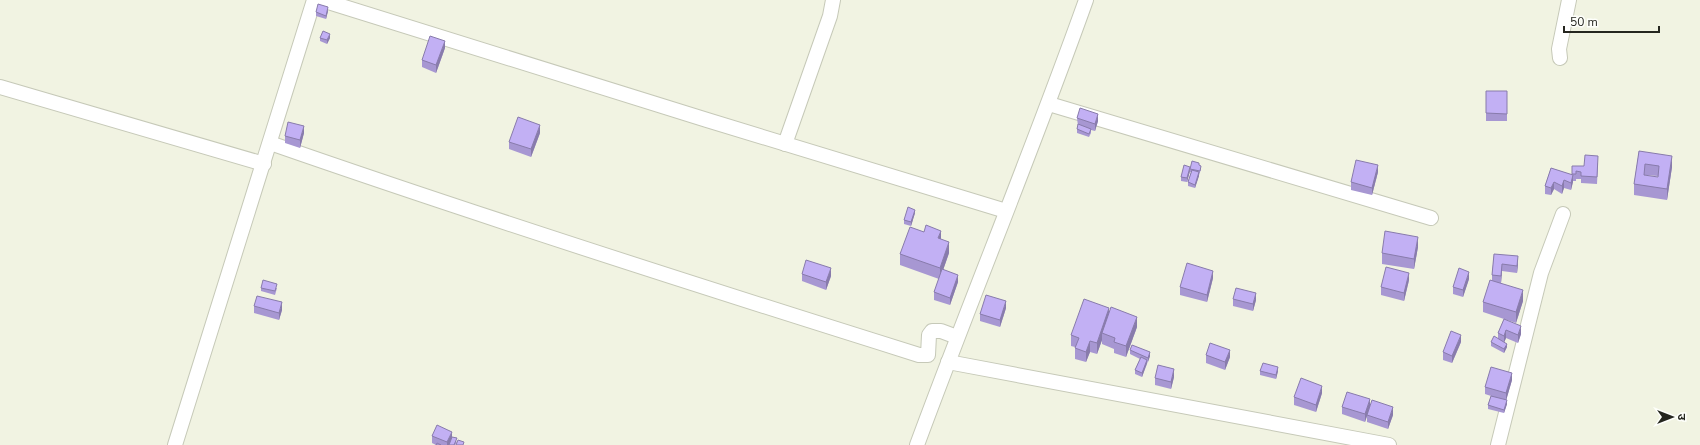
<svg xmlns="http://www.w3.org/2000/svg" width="1700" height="445" font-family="'Nunito Sans','Noto Sans Devanagari',sans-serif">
<rect width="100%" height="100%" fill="#f1f3e2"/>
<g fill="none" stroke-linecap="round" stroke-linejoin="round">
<g stroke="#c6c9b8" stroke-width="16">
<g id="minor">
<path d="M322,0L707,120L1006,211"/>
<path d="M1560,58L1559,49L1569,0"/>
<path d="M0,87L264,164"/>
<path d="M1049,104L1431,218"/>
<path d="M270,143C485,218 702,287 919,355H928L929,335L932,331H941L957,337"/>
<path d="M785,144L830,16L833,0"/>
<path d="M948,362L1389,445"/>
<path d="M175,445L314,0"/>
<path d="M917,445C972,296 1033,149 1086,0"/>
<path d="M1498,445L1541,273L1563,214"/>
</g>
</g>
<use href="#minor" stroke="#fff" stroke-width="14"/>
</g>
<g fill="#a797d2" fill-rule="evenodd">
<path d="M328,11L326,19L316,16V12Z"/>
<path d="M320,38H330L327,44L320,41Z"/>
<path d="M445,48L436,73L422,67V60Z"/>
<rect x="1486" y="91" width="21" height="30"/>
<path d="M1077,118L1098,121L1095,131L1091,130V133L1089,137L1077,133V129L1078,126Z"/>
<path d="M304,133L300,148L285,143V136Z"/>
<path d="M540,133L531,157L509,149V142Z"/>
<path d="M1639,151L1672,167L1667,200L1634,195V184ZM1645,175L1658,176V177L1645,176Z"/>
<path d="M1598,163L1597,184L1581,183V179H1576V181H1573L1571,190L1564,188L1562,194L1554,189L1551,195L1545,194V186L1551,168L1572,175V166H1584Z"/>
<path d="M1199,165L1201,169L1195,188L1188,186V182L1191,172H1190V169Z"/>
<path d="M1190,171L1187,182L1181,181V177Z"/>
<path d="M1378,172L1372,195L1351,190V182Z"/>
<path d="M915,213L911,226L904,224V220Z"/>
<path d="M941,239L949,253L943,270L958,282L950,305L934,300V292L939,279L900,265V254Z"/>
<path d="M1418,247L1414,269L1382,264V253Z"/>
<path d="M1494,254L1518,264L1517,273L1502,271L1501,283L1523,301L1516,323L1483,312V302L1492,280V275Z"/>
<path d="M802,274L831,276L826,290L802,281Z"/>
<path d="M1213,278L1207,302L1180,295V287Z"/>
<path d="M1469,279L1463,297L1453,294V287Z"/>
<path d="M1409,280L1404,301L1381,295V287Z"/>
<path d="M261,288H277L275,295L261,291Z"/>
<path d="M1233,299L1256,300L1253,311L1233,306Z"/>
<path d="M254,306L282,310L279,320L254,313Z"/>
<path d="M1006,308L1000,327L980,321V314Z"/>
<path d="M1109,312L1137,327L1126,357L1114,353V349L1102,344V340L1097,354L1090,352L1086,362L1075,359V347L1071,346V335Z"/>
<path d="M1504,319L1521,334L1518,343L1506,338L1504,342L1507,347L1504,353L1491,346V342L1498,339V333Z"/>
<path d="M1461,342L1452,363L1443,360V352Z"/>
<path d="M1130,350L1150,356L1142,377L1135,374V370L1140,359L1130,354Z"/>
<path d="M1206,355L1230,357L1225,370L1206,363Z"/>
<path d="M1260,371H1278L1276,379L1260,375Z"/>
<path d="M1174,377L1171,389L1155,385V378Z"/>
<path d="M1512,380L1506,400L1507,404L1504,413L1488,409V405L1491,396L1485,394V387Z"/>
<path d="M1322,393L1316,412L1294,405V397Z"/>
<path d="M1342,407H1370L1365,422L1342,414Z"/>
<path d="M1367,415H1393L1388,429L1367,422Z"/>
<path d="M432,436L452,438L457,442L455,445H436L432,443Z"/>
</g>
<g fill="#887bab">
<path d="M328,7V11L326,19V16Z"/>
<path d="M330,34V38L327,44V40Z"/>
<path d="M445,41V48L436,73V65Z"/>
<path d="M1098,114V121L1095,131V124Z"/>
<path d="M540,125V133L531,157V149Z"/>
<path d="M304,126V133L300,148V140Z"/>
<path d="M1672,156V167L1667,200V189Z"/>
<path d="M1378,165V172L1372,195V188Z"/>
<path d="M1190,167V171L1187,182V178Z"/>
<path d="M1199,172V176L1195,188V185Z"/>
<path d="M1573,175V182L1571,190V183Z"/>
<path d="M1564,180V188L1562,194V186Z"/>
<path d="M1554,182V189L1551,195V188Z"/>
<path d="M915,210V213L911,226V222Z"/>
<path d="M941,231V241L938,238Z"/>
<path d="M1418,237V247L1414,269V259Z"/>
<path d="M949,242V253L940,279V268Z"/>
<path d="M1518,256V264L1517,273V266Z"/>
<path d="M1502,264V271L1501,283V276Z"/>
<path d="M831,268V276L826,290V282Z"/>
<path d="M1213,271V278L1207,302V295Z"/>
<path d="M1469,272V279L1463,297V290Z"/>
<path d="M1409,273V280L1404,301V293Z"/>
<path d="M958,275V282L950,305V298Z"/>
<path d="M1523,290V301L1516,323V312Z"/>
<path d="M1256,293V300L1253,311V304Z"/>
<path d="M1006,301V308L1000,327V320Z"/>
<path d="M282,302V310L279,320V313Z"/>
<path d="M1109,308V319L1102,333V340L1097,354V343Z"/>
<path d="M1137,317V327L1126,357V346Z"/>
<path d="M1521,326V334L1518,343V335Z"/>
<path d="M1506,330V338L1504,343V336Z"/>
<path d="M1461,335V342L1452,363V356Z"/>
<path d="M1090,341V352L1086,362V352Z"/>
<path d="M1507,344V347L1504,353V349Z"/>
<path d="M1230,350V357L1225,370V362Z"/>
<path d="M1150,352V356L1148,362V358Z"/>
<path d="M1147,360V363L1142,377V373Z"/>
<path d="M1278,367V371L1276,379V375Z"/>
<path d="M1174,369V377L1171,389V382Z"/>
<path d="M1512,373V380L1506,401V393Z"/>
<path d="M1322,386V393L1316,412V405Z"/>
<path d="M1370,399V407L1365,422V414Z"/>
<path d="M1507,400V404L1504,413V410Z"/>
<path d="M1393,407V415L1388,429V422Z"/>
<path d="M452,432V439L449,445H447V442Z"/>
</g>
<g fill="#c2b0f4" stroke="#887bab" fill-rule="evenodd">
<path d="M318,4L328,7L326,16L316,12Z"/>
<path d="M323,31L330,34L327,40L320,38Z"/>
<path d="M430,36L445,41L436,65L422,60Z"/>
<path d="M1486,91H1507V114L1486,113Z"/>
<path d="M1080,108L1098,114L1095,124L1077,118Z"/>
<path d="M518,117L540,125L531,149L509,142Z"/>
<path d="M288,122L304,126L300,140L285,136Z"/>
<path d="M1078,124L1091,129L1089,134L1077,129Z"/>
<path d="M1639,151L1672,156L1667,189L1634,184ZM1645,164L1659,166L1658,177L1644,175Z"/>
<path d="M1585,155L1598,156L1597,177L1581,176V172L1576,171V174H1572V166H1584Z"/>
<path d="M1356,160L1378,165L1372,188L1351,182Z"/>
<path d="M1192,161L1199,163V165L1201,166L1200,171L1190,169Z"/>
<path d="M1184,165L1190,167L1187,178L1181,177Z"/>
<path d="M1551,168L1573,175L1571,183L1564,180L1562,186L1554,182L1551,188L1545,186Z"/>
<path d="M1192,170L1199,172L1195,185L1188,182Z"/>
<path d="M908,207L915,210L911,222L904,220Z"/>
<path d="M926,225L941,231L938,238L949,242L940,268L900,254L910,227L924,232Z"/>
<path d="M1385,231L1418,237L1414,259L1382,253Z"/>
<path d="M1494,254L1518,256L1517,266L1502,264L1501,276L1492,275Z"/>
<path d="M806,260L831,268L826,282L802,274Z"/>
<path d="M1187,263L1213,271L1207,295L1180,287Z"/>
<path d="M1386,267L1409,273L1404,293L1381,287Z"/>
<path d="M1459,268L1469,272L1463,290L1453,287Z"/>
<path d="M942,269L958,275L950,298L934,292Z"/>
<path d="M263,280L277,284L275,291L261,288Z"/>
<path d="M1490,280L1523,290L1516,312L1483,302Z"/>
<path d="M1236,288L1256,293L1253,304L1233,299Z"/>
<path d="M986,295L1006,301L1000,320L980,314Z"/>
<path d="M257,296L282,302L279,313L254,306Z"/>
<path d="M1084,299L1109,308L1097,343L1090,341L1086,352L1075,348L1079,338L1071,335Z"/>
<path d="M1111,307L1137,317L1126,346L1114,342L1115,338L1102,333Z"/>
<path d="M1504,319L1521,326L1518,335L1506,330L1504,336L1498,333Z"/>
<path d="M1451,331L1461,335L1452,356L1443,352Z"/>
<path d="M1494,336L1507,344L1504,349L1491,342Z"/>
<path d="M1210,343L1230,350L1225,362L1206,355Z"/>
<path d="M1132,345L1150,352L1148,358L1130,350Z"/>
<path d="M1141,357L1147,360L1142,373L1135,370Z"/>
<path d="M1263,363L1278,367L1276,375L1260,371Z"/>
<path d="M1158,365L1174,369L1171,382L1155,378Z"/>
<path d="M1491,367L1512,373L1506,393L1485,387Z"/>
<path d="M1301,378L1322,386L1316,405L1294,397Z"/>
<path d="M1347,392L1370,399L1365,414L1342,407Z"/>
<path d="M1491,396L1507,400L1504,410L1488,405Z"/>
<path d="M1372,400L1393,407L1388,422L1367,415Z"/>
<path d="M437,425L452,432L447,442L432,436Z"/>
<path d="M452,437L457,438L454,445H449Z"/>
<path d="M458,440L464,442L463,445H456Z"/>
<path d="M437,443L441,445H436Z"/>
</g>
<g transform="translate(1672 417) rotate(90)" stroke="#fefffb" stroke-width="3" paint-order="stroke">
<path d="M0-3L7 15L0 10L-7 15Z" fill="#25261f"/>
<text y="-6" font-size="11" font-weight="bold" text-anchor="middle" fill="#25261f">उ</text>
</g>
<path d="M1564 26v6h95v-6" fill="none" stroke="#25261f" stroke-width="2"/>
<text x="1570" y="26" font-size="12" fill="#25261f" stroke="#fefffb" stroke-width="3" paint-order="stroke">50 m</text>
</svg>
